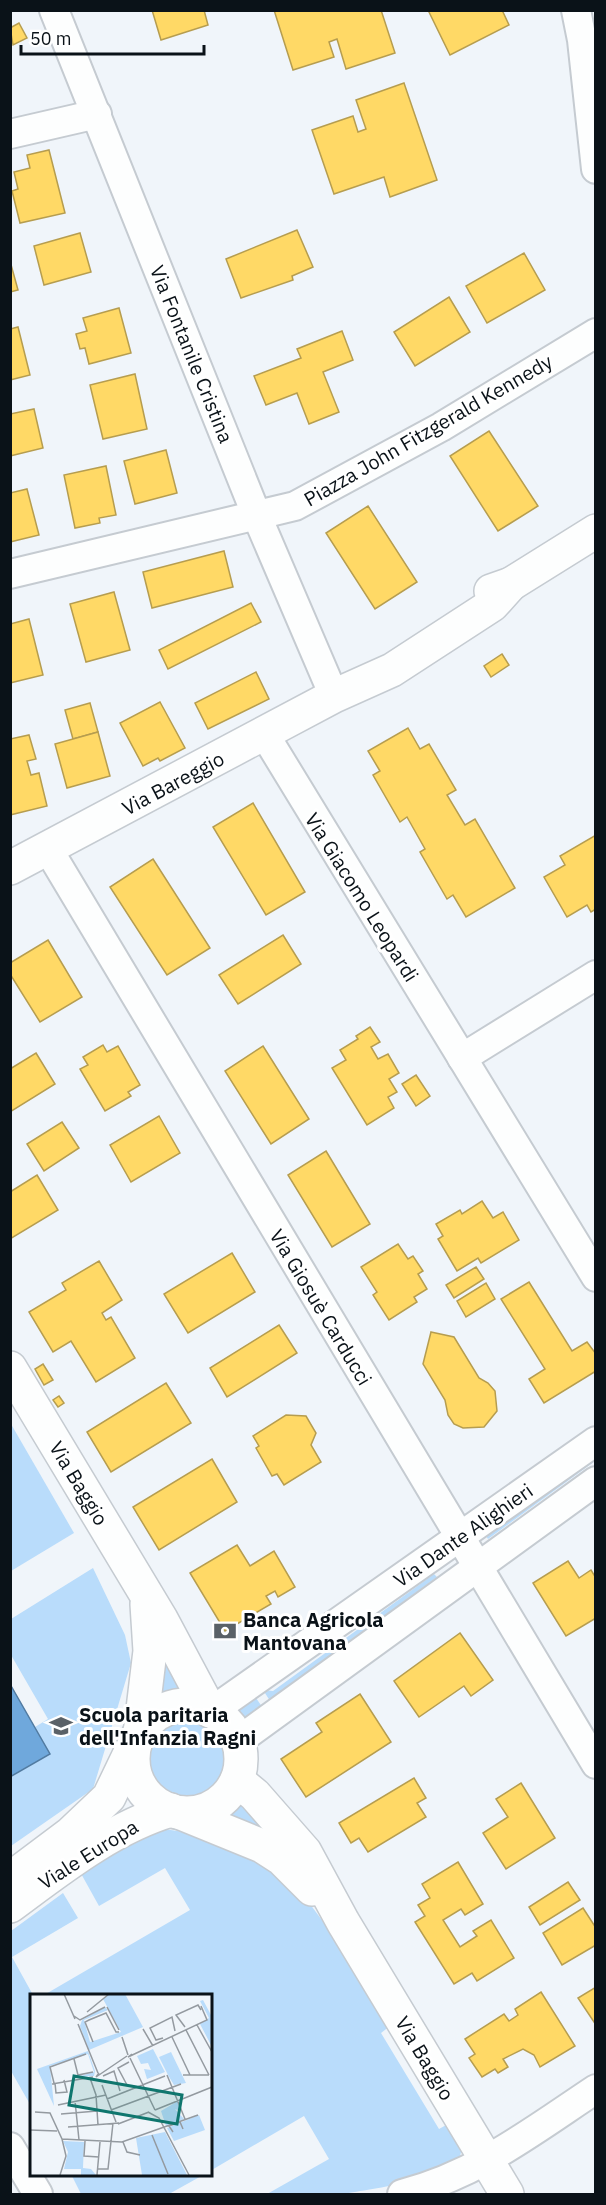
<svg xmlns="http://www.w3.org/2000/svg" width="606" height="2205" font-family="'IBM Plex Sans',sans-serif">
<rect width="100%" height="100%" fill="#f0f5fa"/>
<g fill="#b9dcfb">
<path d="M11,1424L74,1533L11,1571H10Z"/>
<path d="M595,1455V1461L488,1539L486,1536Z"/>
<path d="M93,1568L125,1635L131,1663L93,1789L11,1846V1777L50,1754L35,1727L48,1719L11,1655V1619Z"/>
<path d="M434,1574L437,1577L276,1695L274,1707L263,1690L273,1691Z"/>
<path d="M161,1640L187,1687L173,1689L157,1696Z"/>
<path d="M256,1698L265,1711L248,1725L236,1706L246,1705Z"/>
<circle cx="187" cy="1758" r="39"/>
<path d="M242,1803L280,1836L224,1819Z"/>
<path d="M164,1829L211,1836L256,1853L304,1896L333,1935L390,2026L381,2033L439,2129L448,2124C453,2132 463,2143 461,2152C457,2181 369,2188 345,2194C328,2199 287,2194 267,2194L329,2159L304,2116L210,2171V1995H44L190,1910L165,1868L99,1906L79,1870L120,1840Z"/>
<path d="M63,1893L78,1918L12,1957L33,1995L31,2106L11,2071V1931Z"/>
<path d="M71,2174H205L169,2194H81Z"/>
</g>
<g fill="#ffd966" stroke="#b69d4f" stroke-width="1.5">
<path d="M152,10H204L208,25L161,40Z"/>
<path d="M274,10H381L395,53L346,69L337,39L329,42L334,57L293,70Z"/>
<path d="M428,10H502L509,25L450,55Z"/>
<path d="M19,23L27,38L13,45L10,28Z"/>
<path d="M404,83L437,180L390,197L384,177L334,194L312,130L353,116L358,132L366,129L356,100Z"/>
<path d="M49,150L65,213L20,223L12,191L18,189L14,172L30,168L27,155Z"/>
<path d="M297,230L313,267L292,276L293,280L241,298L226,259Z"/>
<path d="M80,233L91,272L44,285L34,246Z"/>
<path d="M524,253L545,290L487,323L466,286Z"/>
<path d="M10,261L18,290L10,292Z"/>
<path d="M449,297L470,332L415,366L394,332Z"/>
<path d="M119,308L131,353L89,364L85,348L80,349L76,334L87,331L83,318Z"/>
<path d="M18,327L30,375L10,380V329Z"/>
<path d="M342,331L353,360L323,372L339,412L309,424L297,393L266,405L254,376L301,358L297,349Z"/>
<path d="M135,374L147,429L103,439L90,385Z"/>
<path d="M34,409L43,448L10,456V414Z"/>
<path d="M489,431L538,506L498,531L450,456Z"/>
<path d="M166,450L177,493L135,504L124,461Z"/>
<path d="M106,466L116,515L99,518L100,523L75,528L64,475Z"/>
<path d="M27,489L39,535L10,542V493Z"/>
<path d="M368,506L417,582L375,609L326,533Z"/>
<path d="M224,551L233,587L152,608L143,572Z"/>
<path d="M114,592L130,650L86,662L70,604Z"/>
<path d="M251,603L261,622L168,669L159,650Z"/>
<path d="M29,619L43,675L10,683V624Z"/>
<path d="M502,654L509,665L491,677L484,666Z"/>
<path d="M256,672L269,699L208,729L195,703Z"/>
<path d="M160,702L185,748L160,761L158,758L143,766L120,723Z"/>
<path d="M90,703L98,732L73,739L65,710Z"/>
<path d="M408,728L420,749L429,744L456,790L447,795L465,825L475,819L515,888L466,917L453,895L447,899L420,852L425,849L407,817L400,822L373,775L380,771L368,751Z"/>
<path d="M98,732L110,776L67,788L55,744Z"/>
<path d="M29,735L36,759L27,761L31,775L39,773L47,806L10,815V739Z"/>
<path d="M253,803L305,892L266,915L213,827Z"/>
<path d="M596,835V909L591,912L587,905L567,917L544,877L565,865L560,856Z"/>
<path d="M153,859L210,948L167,975L110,887Z"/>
<path d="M283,935L301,964L238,1004L219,975Z"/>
<path d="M48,940L82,997L40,1022L10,974V963Z"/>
<path d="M370,1027L380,1042L371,1047L378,1059L388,1054L399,1073L389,1079L397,1092L388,1097L394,1108L367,1125L332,1068L346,1060L340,1050L358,1039L356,1036Z"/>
<path d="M103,1045L107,1052L118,1046L140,1085L128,1092L131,1096L105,1111L80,1069L88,1065L83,1057Z"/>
<path d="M263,1046L309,1119L271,1144L225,1071Z"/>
<path d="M36,1053L55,1084L10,1112V1069Z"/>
<path d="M416,1075L430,1096L416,1106L402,1084Z"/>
<path d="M159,1116L180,1153L131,1182L110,1145Z"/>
<path d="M62,1122L79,1148L44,1171L27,1144Z"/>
<path d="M326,1151L370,1224L332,1247L288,1175Z"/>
<path d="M37,1175L58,1210L10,1239V1192Z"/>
<path d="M482,1201L493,1218L503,1212L519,1240L481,1263L478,1258L457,1271L438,1239L443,1236L436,1224L460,1210L462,1214Z"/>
<path d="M398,1244L408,1259L413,1256L423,1271L418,1274L427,1289L414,1297L417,1302L389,1320L373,1295L377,1292L361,1267Z"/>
<path d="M232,1253L255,1292L188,1333L164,1294Z"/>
<path d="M99,1261L122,1300L102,1313L106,1320L111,1317L135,1358L96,1382L71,1341L53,1352L29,1312L66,1290L62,1283Z"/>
<path d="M476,1267L484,1279L454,1298L446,1285Z"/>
<path d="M529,1282L572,1351L587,1342L596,1354V1371L544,1403L529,1379L545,1369L501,1299Z"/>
<path d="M486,1283L495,1299L466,1317L457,1301Z"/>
<path d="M279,1325L297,1353L227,1397L210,1368Z"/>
<path d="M431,1332L454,1337L479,1378L488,1383L495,1391L497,1411L484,1427L463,1428L454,1424L448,1415L445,1400L423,1364Z"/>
<path d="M43,1364L53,1380L44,1385L35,1369Z"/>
<path d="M166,1383L191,1423L111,1472L87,1432Z"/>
<path d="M59,1396L64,1403L58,1407L53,1400Z"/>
<path d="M286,1415L306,1416L316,1433L311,1445L321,1462L284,1485L277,1474L272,1476L256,1448L259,1446L253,1436Z"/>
<path d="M212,1459L237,1502L159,1550L133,1507Z"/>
<path d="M237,1545L250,1566L274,1551L295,1587L278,1597L275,1591L266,1596L271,1604L225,1631L190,1573Z"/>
<path d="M568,1561L579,1578L591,1570L596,1578V1618L566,1636L533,1583Z"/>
<path d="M460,1633L493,1680L471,1696L464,1686L419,1717L394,1681Z"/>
<path d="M360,1694L391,1742L306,1797L281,1759L322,1732L316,1723Z"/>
<path d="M414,1778L426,1798L417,1803L426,1817L368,1852L359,1838L351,1843L339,1823Z"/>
<path d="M521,1783L555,1838L506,1869L483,1833L508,1817L496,1799Z"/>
<path d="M458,1862L483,1904L465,1915L461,1909L443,1920L460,1947L477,1936L473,1931L491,1920L514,1958L477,1981L472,1973L454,1984L415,1922L425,1916L418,1905L430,1898L422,1884Z"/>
<path d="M568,1882L580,1900L540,1925L529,1907Z"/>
<path d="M583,1908L596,1928V1945L562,1965L543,1933Z"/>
<path d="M596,1987V2025L578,1998Z"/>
<path d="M541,1992L575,2046L540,2067L534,2055L523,2049L503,2059L508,2067L498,2073L495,2069L482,2077L469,2058L475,2054L465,2039L504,2014L509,2021L518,2015L515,2009Z"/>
</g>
<path fill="#6fa8dc" stroke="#517ba1" stroke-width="1.5" d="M10,1684L50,1754L10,1777Z"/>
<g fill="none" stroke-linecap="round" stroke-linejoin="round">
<g stroke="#c5cbd1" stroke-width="32">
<g id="minor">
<path d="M54,10L256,514L334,696"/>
<path d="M576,10L582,40L596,169"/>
<path d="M10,134L97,114"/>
<path d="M10,574L295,506L441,427L596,333"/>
<path d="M265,735L596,1277"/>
<path d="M48,849L596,1764"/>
<path d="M462,1058L596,975"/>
<path d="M212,1711L596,1441"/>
<path d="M238,1741L596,1481"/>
<path d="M10,2147L38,2194"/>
<path d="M402,2194C478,2174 531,2132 596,2089"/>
</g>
</g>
<g stroke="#c5cbd1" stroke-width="36">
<g id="tertiary">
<path d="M491,591L511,584L596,531"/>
<path d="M10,868L334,696L392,670L492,605L511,584"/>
<path d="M10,1368L161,1619L210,1711"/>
<circle cx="187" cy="1759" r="54"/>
<path d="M140,1734L150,1651L147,1604"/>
<path d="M237,1780L255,1795L305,1852L343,1922L507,2194"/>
<path d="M181,1813L262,1846L282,1859L312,1889"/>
<path d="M10,1879L70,1834L109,1797L134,1745"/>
<path d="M10,1906C60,1869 111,1828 171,1810"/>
</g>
</g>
<use href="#minor" stroke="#fdfefe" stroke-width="28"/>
<use href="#tertiary" stroke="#fdfefe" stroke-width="33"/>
</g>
<defs>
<g id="bank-bare" transform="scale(1.8)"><path d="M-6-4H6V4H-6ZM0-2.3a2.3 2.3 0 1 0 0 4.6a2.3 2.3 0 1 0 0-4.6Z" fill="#5a6167" stroke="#fff" stroke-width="2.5" paint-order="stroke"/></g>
<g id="school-bare" transform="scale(1.8)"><path d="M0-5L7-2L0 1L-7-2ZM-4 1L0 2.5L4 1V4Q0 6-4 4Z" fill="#5a6167" stroke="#fff" stroke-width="2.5" paint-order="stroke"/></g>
</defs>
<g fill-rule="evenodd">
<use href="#bank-bare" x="225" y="1631"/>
<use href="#school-bare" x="61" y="1726"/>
</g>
<g text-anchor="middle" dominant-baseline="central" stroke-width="6" stroke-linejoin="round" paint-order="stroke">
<g font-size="20" fill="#0a1218" stroke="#fff">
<text transform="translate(192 354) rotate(68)">Via Fontanile Cristina</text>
<text transform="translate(428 430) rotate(-30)">Piazza John Fitzgerald Kennedy</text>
<text transform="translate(173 783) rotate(-28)">Via Bareggio</text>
<text transform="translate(362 897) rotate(58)">Via Giacomo Leopardi</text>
<text transform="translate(321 1307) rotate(59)">Via Giosuè Carducci</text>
<text transform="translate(79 1483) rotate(59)">Via Baggio</text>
<text transform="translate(463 1535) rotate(-35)">Via Dante Alighieri</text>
<text transform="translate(88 1854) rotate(-32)">Viale Europa</text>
<text transform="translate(425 2058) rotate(59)">Via Baggio</text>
</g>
<g font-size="20" font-weight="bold" fill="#0a1218" stroke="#fff" text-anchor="start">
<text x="243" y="1619">Banca Agricola<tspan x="243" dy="23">Mantovana</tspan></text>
<text x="79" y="1714">Scuola paritaria<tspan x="79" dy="23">dell'Infanzia Ragni</tspan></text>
</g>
</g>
<g transform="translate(30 1994)">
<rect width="182" height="182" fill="#f0f5fa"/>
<path d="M79,0H95L113,33L59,56L50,32L52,26L75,13L78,16L54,26L60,48L91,38L73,5ZM173,6L181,21V51L170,30L179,24L170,7ZM123,55L135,78L117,85L114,75L121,76L118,69L111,70L107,62ZM58,57L65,77L64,82L47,83L64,78L58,60L20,72L24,112L7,75ZM141,58L156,89L144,91L138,81L129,63ZM148,107L150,117L145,115L154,125L136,132L131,117ZM169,121L175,136L144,147L137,134ZM135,138L157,181H112L106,144ZM33,147L54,148L53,174L61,175L66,181H51V175H34L38,158Z" fill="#b9dcfb"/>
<path fill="none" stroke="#949aa0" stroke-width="1.5" d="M34,0L45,25M77,13L89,36M57,18L79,0M44,22L50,26L75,13M48,30L68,79M167,31L182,58M155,33L146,21L168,11L171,16M113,35L123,52M156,36L179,81M92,43L98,61M142,43L160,81M133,44L126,46L120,34L142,23L145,37M63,48L55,28L59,26L76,19L86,38H89M102,60L98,63L177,26L171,12M100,64L125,116M44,65L48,81L63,78M69,79L66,83L97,62M137,81L155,125M153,81H179M73,82L84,77L90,97M60,84L66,101L68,131M24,89L20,73L56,60M25,89L26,99L37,98L34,86M22,90L63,83M72,91L86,128M97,91L88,74L99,68M77,105L135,82M45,107L49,146M28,111L76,101M81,116L151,90M125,116L182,93M5,118L20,119L32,145L36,162L30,181M118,118L129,124L159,181M31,120L67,117M88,130L119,118M38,133L89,129M0,136L27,137M143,138L139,132L150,128L153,135M122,141L138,180M32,145L92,148L168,121M55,147L54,162L69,163M93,148L97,158L110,161M68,175H78L83,129M67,181L70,148"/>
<path fill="#0f766e" fill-opacity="0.15" stroke="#0f766e" stroke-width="3" d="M44,82L152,101L147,130L39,111Z"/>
<rect width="182" height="182" fill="none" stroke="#0a1218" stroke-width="3"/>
</g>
<rect width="606" height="2205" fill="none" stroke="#0a1218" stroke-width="24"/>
<path d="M21 45v9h183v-9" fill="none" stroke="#0a1218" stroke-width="3"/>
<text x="30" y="45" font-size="18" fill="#0a1218" stroke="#ffffff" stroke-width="4.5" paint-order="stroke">50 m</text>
</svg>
